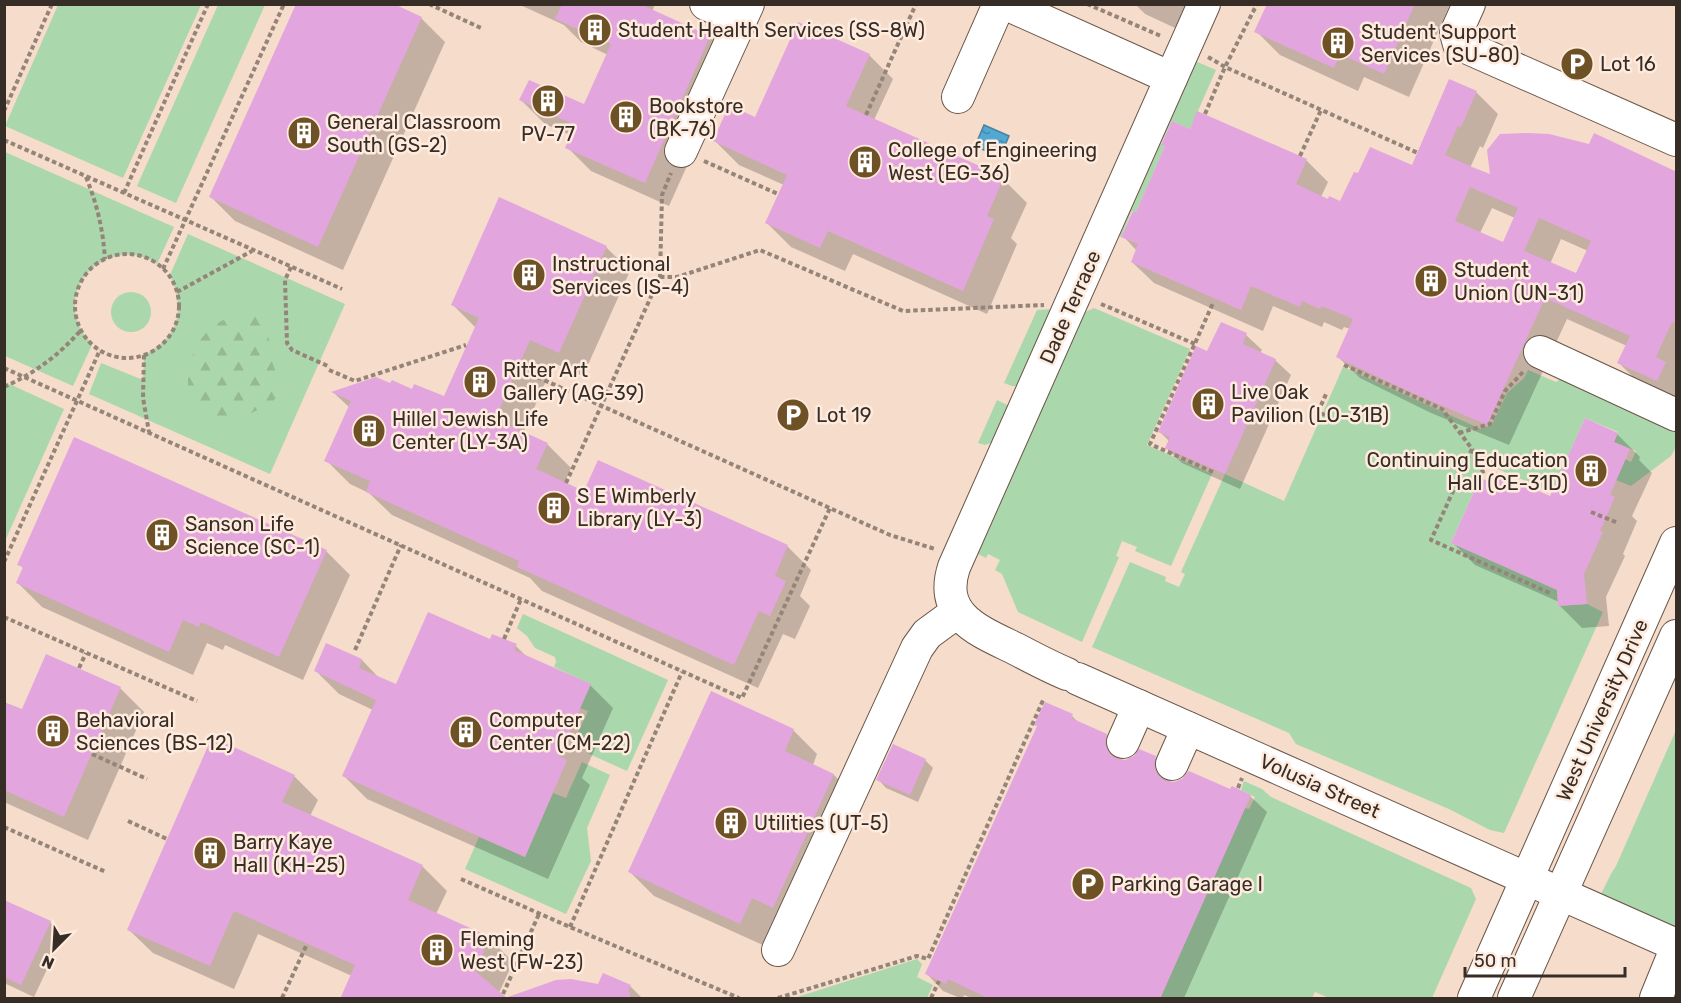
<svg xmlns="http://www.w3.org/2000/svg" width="1681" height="1003" font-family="Rubik,sans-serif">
<defs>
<pattern id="forest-firs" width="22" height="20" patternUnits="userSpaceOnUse" patternTransform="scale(1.5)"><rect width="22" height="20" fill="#abd7ac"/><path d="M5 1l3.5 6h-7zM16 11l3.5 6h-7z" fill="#94b994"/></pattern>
<pattern id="water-ripples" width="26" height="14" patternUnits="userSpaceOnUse" patternTransform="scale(1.5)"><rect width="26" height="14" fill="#51a8d2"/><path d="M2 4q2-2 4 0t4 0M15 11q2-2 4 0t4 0" fill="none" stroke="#4489aa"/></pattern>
</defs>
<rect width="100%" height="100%" fill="#f5dccb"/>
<g fill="#abd7ac">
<path d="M58,5H201L123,178L5,126Z"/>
<path d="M218,5H265L176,203L137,186Z"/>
<path d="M1195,61L1216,70L1190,129L1172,121L1161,144L1165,146L1136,212L1132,211L1121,237L1118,235Z"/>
<path d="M5,152L174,227L157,264C116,236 59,277 79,325C82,333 87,338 92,345L73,386L5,356Z"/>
<path d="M188,234L345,304L270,474L89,394L101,363L143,380L144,355C180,336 185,310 170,275Z"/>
<circle cx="131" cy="312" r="20"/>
<path d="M1094,308L1190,349L1147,445L1212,474L1171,566L1135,551L1137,547L1122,541L1116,556L1119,557L1082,642L1018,612L1002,574L995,570L1000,560L988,554L986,558L976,553L1083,313Z"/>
<path d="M1054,309L1021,386H1012L1004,383L1037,310Z"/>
<path d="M1343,367L1481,429L1492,425L1507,393L1524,378L1528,370L1556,382L1565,376L1676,431V447L1671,456L1631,486L1616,480L1625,459L1631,462L1636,451L1614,442L1618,432L1585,418L1552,492L1486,464L1451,543L1557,590L1558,606L1587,604L1603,612L1504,833L1490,830L1449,809L1296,744L1289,733L1092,647L1130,562L1166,577L1165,581L1179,587L1185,574L1181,572L1225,474L1284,501Z"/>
<path d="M5,382L64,409L5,541Z"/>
<path d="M997,400L1011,407L993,442L985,445L978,443Z"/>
<path d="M523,614L668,680L627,771L587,753L589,748L574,741L588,711L580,708L590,684L554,667L556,662L555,657L535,648L527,636L517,628Z"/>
<path d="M1676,730V931L1600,896L1611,874L1616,866Z"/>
<path d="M582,762L610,775L587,828L591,861L566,914L465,869L479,837L525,857L553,793L566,798Z"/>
<path d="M1244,781L1262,789L1271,797L1471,888L1476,899L1432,998H1329L1315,992L1312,998H1160L1245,808L1249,809L1255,797L1241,790Z"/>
<path d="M917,959L922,964L917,977L933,985L927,998H794Z"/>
</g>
<path fill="url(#forest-firs)" d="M248,312L258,313L266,323L273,364L281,388C279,392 277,397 274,400C259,411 218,432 201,420C181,406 187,360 199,342C204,334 217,321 227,319C236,316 241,319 248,312Z"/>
<path fill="url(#water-ripples)" stroke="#49839e" stroke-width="1.5" d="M984,125L1009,136L1000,157L975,146Z"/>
<g fill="#0003" fill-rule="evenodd">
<path d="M518,4H655L652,12L710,37L734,61L669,206L591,171L567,147L572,136L545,124L521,100L585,106L608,55L581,42L564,25Z"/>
<path d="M1135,4H1201L1188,34L1145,14Z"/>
<path d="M1268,4H1450L1409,97L1364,77L1358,91L1280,55L1256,31Z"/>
<path d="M421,18L445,42L343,270L235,221L211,197Z"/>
<path d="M869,55L893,79L874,120L1003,179L1027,203L1011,238L1017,244L987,314L853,254L845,271L791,247L767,223L784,185L739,165L715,141Z"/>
<path d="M1476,92L1498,114L1483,148L1480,146L1470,168L1492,176L1676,173V400L1641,385L1619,363L1627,346L1567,319L1509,445L1431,413L1360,378L1338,357L1350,329L1344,327L1342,330L1324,322L1322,327L1273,306L1263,331L1154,283L1132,262L1137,251L1123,236L1137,214L1166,147L1163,144L1191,131L1306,160L1328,182L1321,197L1341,203L1413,167ZM1492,208L1515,218L1503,244L1480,233ZM1561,239L1588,251L1577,275L1550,264Z"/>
<path d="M606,247L630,271L583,376L554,363L523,433L547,444L571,468L564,484L585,493L787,546L811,570L800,596L810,606L795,639L783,634L758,688L542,591L530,578L392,515L369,493L350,484L326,460L350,408L334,393L413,391L444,398L476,328L452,304Z"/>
<path d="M1246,335L1262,350L1260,353L1275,360L1291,375L1240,489L1182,463L1166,448L1169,441L1160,432L1208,353Z"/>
<path d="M1617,434L1640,457L1639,460L1652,473L1632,516L1637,521L1623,554L1625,556L1606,597L1609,626L1582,628L1559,605V602L1475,565L1453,543L1551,498Z"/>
<path d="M326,551L350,575L303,680L225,645L223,650L207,643L193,675L42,607L18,583L24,569L19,564Z"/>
<path d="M491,641L516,646L527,657L590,685L613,708L582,778L590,785L548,879L367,799L344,776L373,710L339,694L316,671L362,660L380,679L397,686Z"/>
<path d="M120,688L144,712L88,840L4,802V704L22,711Z"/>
<path d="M1072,716L1081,725L1106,736L1123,752L1121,761L1155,758L1172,775L1170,783L1250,796L1267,812L1184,998H972L964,995L963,998H960L943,991L927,974Z"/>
<path d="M793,730L817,754L813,765L834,775L858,799L765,946L654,896L630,872Z"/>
<path d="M925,760L933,768L918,802L886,788L878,779Z"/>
<path d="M294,776L318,800L310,816L423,867L447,891L436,914L489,938L513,962L499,993L352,976L258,934L234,989L153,953L128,929Z"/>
<path d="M4,902L50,922L63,935L34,997L4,983Z"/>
<path d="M599,986H630L642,998H524Z"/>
</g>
<g fill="#e3a5dd" fill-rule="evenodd">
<path d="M296,4H394L422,17L318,247L209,197Z"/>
<path d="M562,4H640L710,36L645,183L565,148L575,125L519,100L529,80L584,104L611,44L555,19Z"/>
<path d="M1267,4H1415L1384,74L1340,54L1334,68L1254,32Z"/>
<path d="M798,22L870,54L846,106L1004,177L987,216L994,219L963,291L828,231L820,248L765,223L787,175L713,141L729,105L755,117Z"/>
<path d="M1449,79L1477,91L1461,127L1458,126L1445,155L1472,167L1490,174L1487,150L1500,134L1528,133L1549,134L1589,144L1594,133L1677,172V324L1672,322L1656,357L1666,362L1657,381L1617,363L1630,336L1545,298L1487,425L1408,391L1336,357L1353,319L1322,306L1320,309L1302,301L1300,307L1251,286L1241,310L1131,262L1138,244L1121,237L1133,211L1136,212L1165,146L1161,145L1172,121L1190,129L1197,111L1307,159L1296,184L1328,199L1329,196L1340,201L1354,172L1358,173L1370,147L1412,165ZM1470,187L1518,208L1503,242L1455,221ZM1539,218L1591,241L1576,273L1524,251Z"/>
<path d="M499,197L607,246L559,353L530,340L495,419L548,443L536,469L584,491L598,460L788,545L775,576L786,581L770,616L759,611L734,665L517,567L519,561L366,492L370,481L324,461L351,401L331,392L376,377L390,383L392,380L412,389L414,384L444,396L479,318L451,305Z"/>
<path d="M1221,322L1247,333L1243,344L1276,359L1225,474L1165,448L1170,437L1158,432L1196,346L1207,351Z"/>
<path d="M1585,418L1618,433L1614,442L1630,449L1610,495L1615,497L1600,531L1603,532L1584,574L1587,604L1558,606L1557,590L1451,543L1480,478L1488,481L1493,471L1550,496Z"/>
<path d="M74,437L327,550L279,657L201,622L199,627L183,620L169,652L16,583L23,567L17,565Z"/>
<path d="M428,612L490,639L492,634L517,644L514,650L591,684L559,756L567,760L525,857L342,776L376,700L314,671L326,643L362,659L359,668L396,684Z"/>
<path d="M46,654L121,687L64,817L4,790V702L22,709Z"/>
<path d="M711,691L794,729L785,751L834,774L773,908L752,898L740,924L628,872Z"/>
<path d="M1045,702L1073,714L1071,718L1107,734L1105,744L1109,753L1115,758L1125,760L1134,756L1139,749L1156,756L1154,765L1157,774L1165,781L1174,782L1182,779L1189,771L1230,789L1232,786L1251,795L1160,999H990L948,979L946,984L925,974L1037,726L1034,725Z"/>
<path d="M212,737L295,775L282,802L423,865L408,900L490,937L475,971L508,999H340L355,965L234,911L210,966L127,930Z"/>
<path d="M893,744L926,759L910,795L876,780Z"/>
<path d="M4,900L51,921L21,985L4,977Z"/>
<path d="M603,973L631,985L628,991L630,992V999H509L508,997L556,980L571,979L598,984Z"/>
</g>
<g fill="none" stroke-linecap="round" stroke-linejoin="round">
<g stroke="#6a5547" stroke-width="34">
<g id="minor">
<path d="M706,4L741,19"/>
<path d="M1006,4L1171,78"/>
<path d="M1469,4L1456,33L1459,44L1676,140"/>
<path d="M958,97L999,4"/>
<path d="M681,151L748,4"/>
<path d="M1540,352L1676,415"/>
<path d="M1067,674C1050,667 1033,658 1016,649C979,631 938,616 954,567L1204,4"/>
<path d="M1078,679L1676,945"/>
<path d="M1123,742L1139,706"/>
<path d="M1172,764L1188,728"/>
<path d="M778,950L917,648L927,634L957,612"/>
<path d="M1474,998L1676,543"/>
<path d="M1514,998L1676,636"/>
<path d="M1656,998L1676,949"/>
</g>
</g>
<g stroke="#958478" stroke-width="4" stroke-dasharray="4.5 3" stroke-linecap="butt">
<path d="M429,4L481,28"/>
<path d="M1087,4L1161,36"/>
<path d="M1208,57L1225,67L1418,153"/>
<path d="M4,111L52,4"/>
<path d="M1205,114L1225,67L1257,4"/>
<path d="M866,115L916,4"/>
<path d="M4,140L342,289"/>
<path d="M1300,156L1321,110"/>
<path d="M704,161L778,194"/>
<path d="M86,177C97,204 103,229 105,259"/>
<path d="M124,193L208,4"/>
<circle cx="127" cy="306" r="52"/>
<path d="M291,267L285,280L287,343L292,350L330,367"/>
<path d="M163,269L284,4"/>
<path d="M660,277H677L760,250L903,311L1044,305"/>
<path d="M177,292L252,251"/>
<path d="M1101,304L1195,344"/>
<path d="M144,355L143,398L149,432"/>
<path d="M1344,365L1442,409L1472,449L1484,474"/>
<path d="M4,368L742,698L830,508"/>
<path d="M517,368L890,535L935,549"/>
<path d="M329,370L355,381L466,345"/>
<path d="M4,387C35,373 59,355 81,330"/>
<path d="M1325,415L1318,412L1327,392"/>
<path d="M1459,433L1490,424L1505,391L1524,371"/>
<path d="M1472,449L1431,540L1552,594"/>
<path d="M1213,472L1150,444L1213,303"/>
<path d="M566,483L660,277L662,195L671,173"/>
<path d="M1591,512L1618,523"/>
<path d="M4,562L100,350"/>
<path d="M4,617L197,701"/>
<path d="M504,639L521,599"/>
<path d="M355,650L401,545"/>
<path d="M79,668L86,653"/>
<path d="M92,754L147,779"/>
<path d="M1238,788L1242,778"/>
<path d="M128,821L167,839"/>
<path d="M4,827L106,872"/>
<path d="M461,879L570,927L739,998"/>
<path d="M570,927L682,672"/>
<path d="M503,994L539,914"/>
<path d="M282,998L307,944"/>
<path d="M778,998L917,956L928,959L1044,698"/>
<path d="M931,998L939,981"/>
</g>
<use href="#minor" stroke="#fff" stroke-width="32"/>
</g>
<defs>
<g id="building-disc" transform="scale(1.725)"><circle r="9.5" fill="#6f5126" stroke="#ffebdd"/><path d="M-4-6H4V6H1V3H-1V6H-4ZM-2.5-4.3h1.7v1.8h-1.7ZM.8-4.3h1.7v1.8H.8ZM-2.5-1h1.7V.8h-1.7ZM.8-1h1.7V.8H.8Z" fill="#fff"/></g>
<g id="parking-disc" transform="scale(1.725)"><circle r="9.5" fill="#6f5126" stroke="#ffebdd"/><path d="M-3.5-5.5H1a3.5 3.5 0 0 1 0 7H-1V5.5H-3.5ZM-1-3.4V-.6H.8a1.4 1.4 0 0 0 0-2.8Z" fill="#fff"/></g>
</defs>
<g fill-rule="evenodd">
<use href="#building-disc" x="595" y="30"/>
<use href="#building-disc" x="1338" y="43"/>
<use href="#parking-disc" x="1577" y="64"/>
<use href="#building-disc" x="548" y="101"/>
<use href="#building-disc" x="626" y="117"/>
<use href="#building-disc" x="304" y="133"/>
<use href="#building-disc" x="865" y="162"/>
<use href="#building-disc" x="529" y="275"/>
<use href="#building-disc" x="1431" y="281"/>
<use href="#building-disc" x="480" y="382"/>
<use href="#building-disc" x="1208" y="404"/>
<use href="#parking-disc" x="793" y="415"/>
<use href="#building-disc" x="369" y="431"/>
<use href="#building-disc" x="1591" y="471"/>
<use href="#building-disc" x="554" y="508"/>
<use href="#building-disc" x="162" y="535"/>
<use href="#building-disc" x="53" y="731"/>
<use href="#building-disc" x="466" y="732"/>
<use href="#building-disc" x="731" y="823"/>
<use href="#building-disc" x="210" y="853"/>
<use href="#parking-disc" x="1088" y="884"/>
<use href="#building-disc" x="437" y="950"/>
</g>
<g text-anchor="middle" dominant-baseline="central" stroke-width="5" stroke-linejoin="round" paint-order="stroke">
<g font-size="20" fill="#362d26" stroke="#ffebdd" text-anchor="start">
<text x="618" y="30">Student Health Services (SS-8W)</text>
<text x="1361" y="32">Student Support<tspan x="1361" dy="23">Services (SU-80)</tspan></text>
<text x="1600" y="64">Lot 16</text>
<text x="649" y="106">Bookstore<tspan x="649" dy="23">(BK-76)</tspan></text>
<text x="327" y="122">General Classroom<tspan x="327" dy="23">South (GS-2)</tspan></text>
<text x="548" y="134" text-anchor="middle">PV-77</text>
<text x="888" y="150">College of Engineering<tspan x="888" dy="23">West (EG-36)</tspan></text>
<text x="552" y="264">Instructional<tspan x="552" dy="23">Services (IS-4)</tspan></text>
<text x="1454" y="270">Student<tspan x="1454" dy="23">Union (UN-31)</tspan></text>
<text x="503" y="370">Ritter Art<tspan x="503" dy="23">Gallery (AG-39)</tspan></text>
<text x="1231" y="392">Live Oak<tspan x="1231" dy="23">Pavilion (LO-31B)</tspan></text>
<text x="816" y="415">Lot 19</text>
<text x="392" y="419">Hillel Jewish Life<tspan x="392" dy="23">Center (LY-3A)</tspan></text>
<text x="1568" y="460" text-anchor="end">Continuing Education<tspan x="1568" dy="23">Hall (CE-31D)</tspan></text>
<text x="577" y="496">S E Wimberly<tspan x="577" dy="23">Library (LY-3)</tspan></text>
<text x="185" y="524">Sanson Life<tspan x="185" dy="23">Science (SC-1)</tspan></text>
<text x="76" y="720">Behavioral<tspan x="76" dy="23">Sciences (BS-12)</tspan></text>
<text x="489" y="720">Computer<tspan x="489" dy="23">Center (CM-22)</tspan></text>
<text x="754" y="823">Utilities (UT-5)</text>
<text x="233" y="842">Barry Kaye<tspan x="233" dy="23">Hall (KH-25)</tspan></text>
<text x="1111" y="884">Parking Garage I</text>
<text x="460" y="939">Fleming<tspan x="460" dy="23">West (FW-23)</tspan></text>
</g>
<g font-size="20" fill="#362d26" stroke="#ffebdd">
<text transform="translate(1070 307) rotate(-66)">Dade Terrace</text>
<text transform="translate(1602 710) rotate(-66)">West University Drive</text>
<text transform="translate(1320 786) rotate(24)">Volusia Street</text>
</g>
</g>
<rect width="1681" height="1003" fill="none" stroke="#362d26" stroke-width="12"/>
<g transform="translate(54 949) rotate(204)" stroke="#ffebdd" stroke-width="4.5" paint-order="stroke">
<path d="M0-4.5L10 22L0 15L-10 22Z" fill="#362d26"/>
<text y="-9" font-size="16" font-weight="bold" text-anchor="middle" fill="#362d26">N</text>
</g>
<path d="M1465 967v9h160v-9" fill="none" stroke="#362d26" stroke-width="3"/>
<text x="1474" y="967" font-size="18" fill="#362d26" stroke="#ffebdd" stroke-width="4.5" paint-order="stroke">50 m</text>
</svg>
